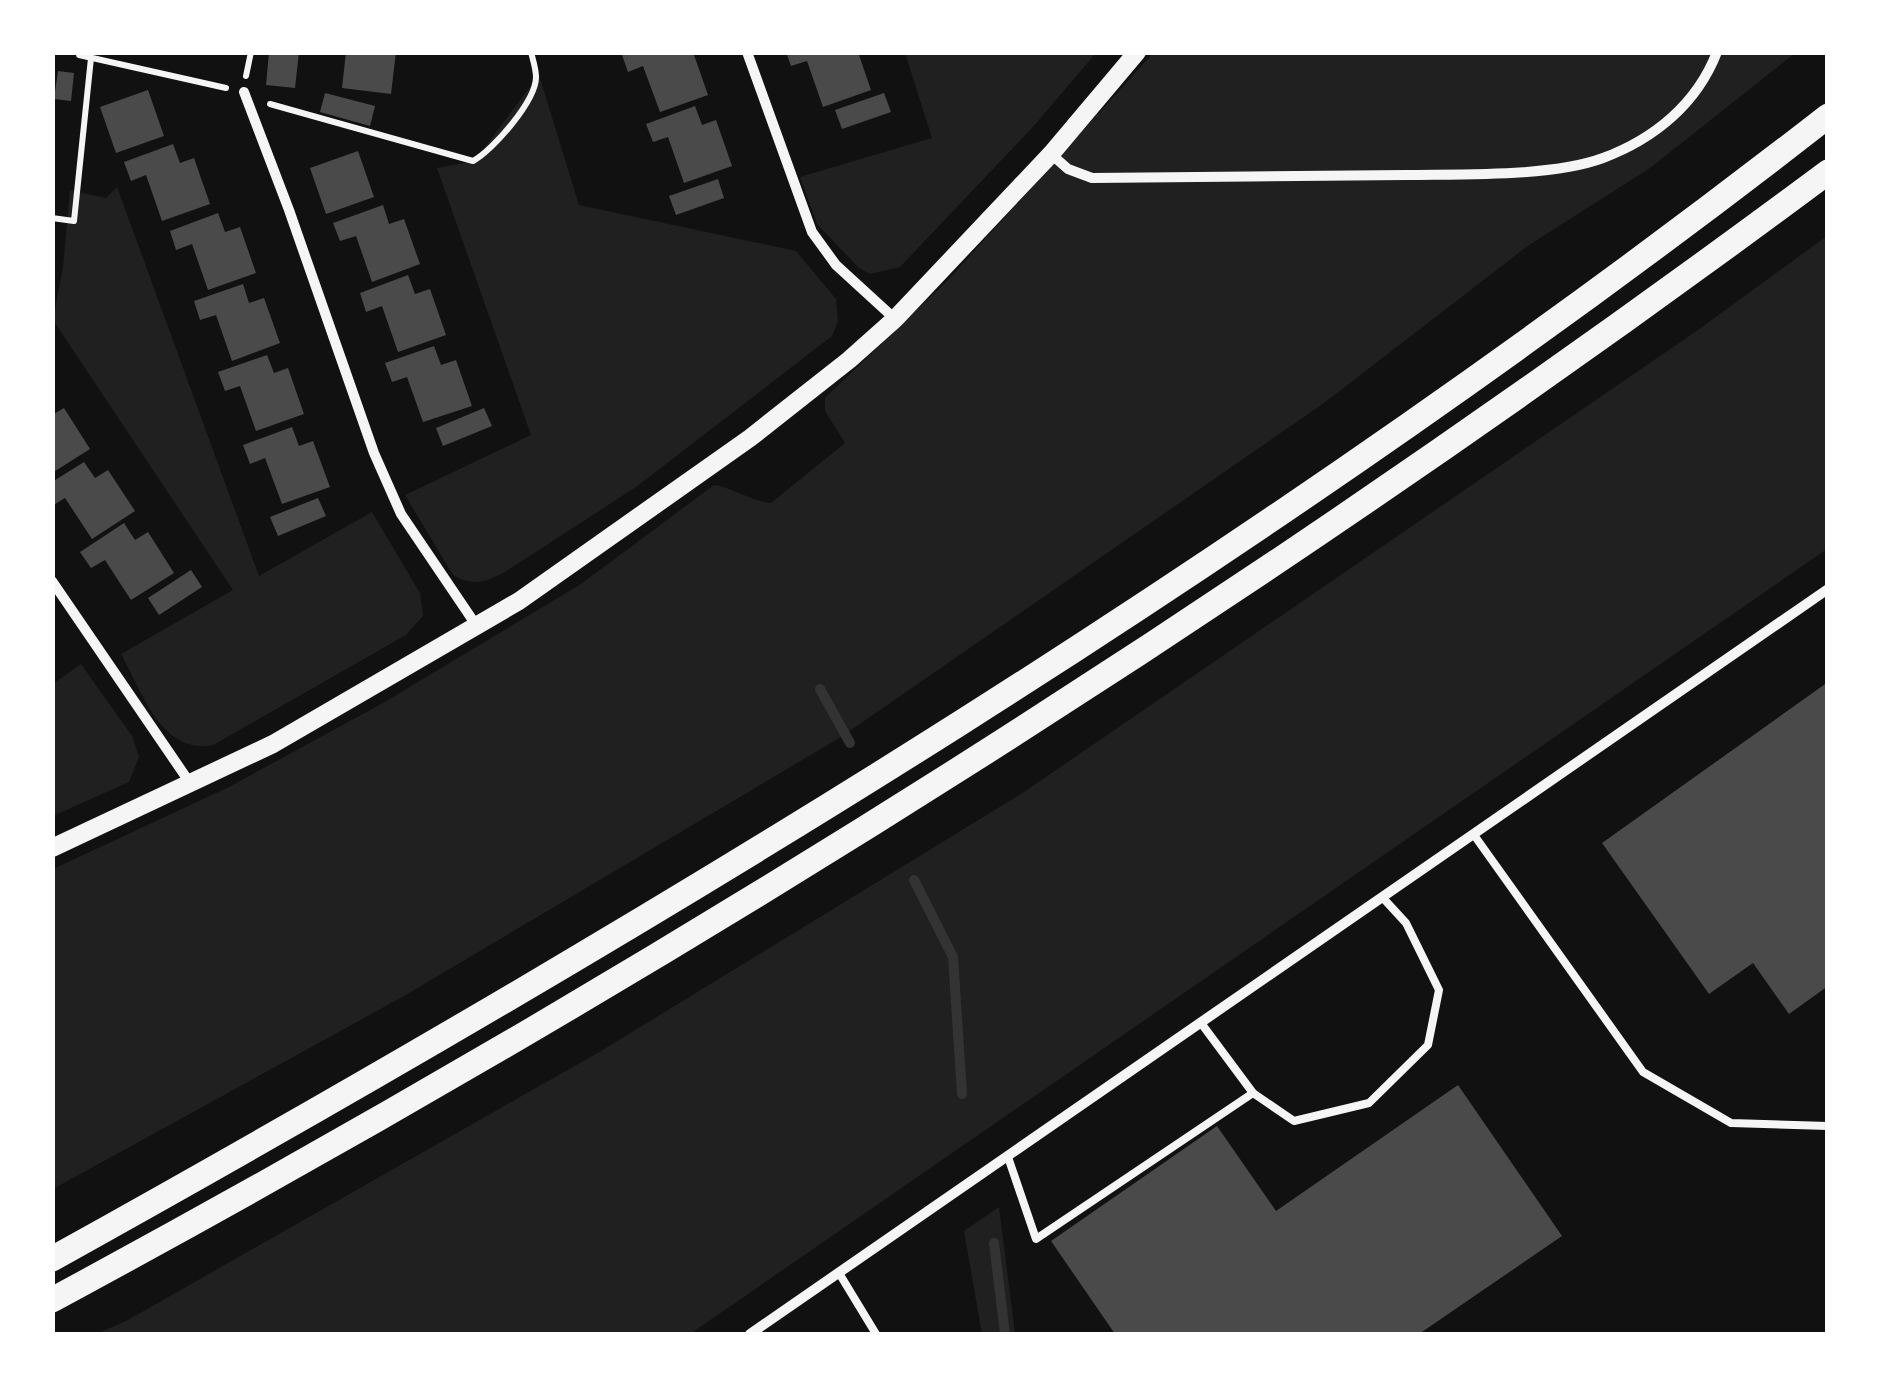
<svg xmlns="http://www.w3.org/2000/svg" width="1880" height="1387" font-family="Overpass,sans-serif">
<rect width="100%" height="100%" fill="#111"/>
<g fill="#202020">
<path d="M905,53H1096L1032,128L900,267L870,274L859,268L817,224L800,177L932,138Z"/>
<path d="M1153,53H1795L1650,168L1529,245L1324,403L841,737L404,996L53,1189V869L229,787L383,703L581,584L714,485C734,488 748,500 771,503L845,443L825,411V398L948,280Z"/>
<path d="M539,75L579,205L796,251L836,299L838,321L832,336L636,487L505,572C485,582 474,587 453,575L405,495L531,435L437,168L469,162L482,151Z"/>
<path d="M117,187L259,576L372,512L420,593L423,616L406,635L213,745C161,755 142,691 121,654L233,590L53,320L63,267L70,190L106,198Z"/>
<path d="M1827,236V549L690,1334H96L126,1321L601,1051L1024,792L1698,330Z"/>
<path d="M81,664L132,736L139,757L129,782L53,816V684Z"/>
<path d="M999,1207L1015,1334H982L964,1231Z"/>
</g>
<g fill="none" stroke-linecap="round" stroke-linejoin="round">
<g stroke="#333" stroke-width="10">
<path d="M820,689L850,743"/>
<path d="M914,880L953,957L962,1094"/>
<path d="M994,1243L1005,1334"/>
</g>
</g>
<g fill="#4a4a4a">
<path d="M269,52H299L295,88L266,85Z"/>
<path d="M346,52H396L391,94L342,88Z"/>
<path d="M621,52H693L708,95L660,112L643,66L628,72Z"/>
<path d="M786,52H858L871,90L823,107L807,61L791,66Z"/>
<path d="M58,71L74,73L71,101L54,99Z"/>
<path d="M148,90L164,136L116,153L100,107Z"/>
<path d="M325,93L375,106L370,126L320,112Z"/>
<path d="M884,93L891,112L842,129L835,110Z"/>
<path d="M695,106L702,125L716,120L732,166L684,183L668,137L653,142L646,124Z"/>
<path d="M173,144L180,163L194,158L210,204L162,221L146,175L131,181L124,162Z"/>
<path d="M358,151L374,197L326,214L310,168Z"/>
<path d="M718,179L724,198L676,215L669,196Z"/>
<path d="M383,205L389,224L404,219L420,264L372,282L356,236L340,241L333,223Z"/>
<path d="M218,213L225,232L240,227L256,273L208,290L192,244L176,250L170,231Z"/>
<path d="M408,275L415,294L430,289L446,335L398,352L382,306L366,312L360,293Z"/>
<path d="M243,284L249,303L264,298L280,343L232,361L216,315L200,320L194,301Z"/>
<path d="M434,346L441,365L456,360L472,406L423,422L407,377L392,382L385,363Z"/>
<path d="M267,355L274,373L288,368L304,414L256,431L240,386L225,391L218,372Z"/>
<path d="M64,408L90,449L52,473V415Z"/>
<path d="M484,408L492,426L443,446L436,428Z"/>
<path d="M292,427L299,446L313,441L330,487L282,504L265,458L250,464L243,445Z"/>
<path d="M84,462L95,478L108,470L135,511L92,539L65,498L52,506V482Z"/>
<path d="M318,498L326,516L278,536L270,517Z"/>
<path d="M124,523L135,540L148,532L174,573L131,600L105,560L91,568L80,552Z"/>
<path d="M191,570L202,587L159,615L148,598Z"/>
<path d="M1828,682V986L1789,1014L1753,963L1709,994L1602,843Z"/>
<path d="M1458,1085L1562,1236L1419,1334H1115L1051,1241L1217,1126L1276,1211Z"/>
</g>
<g fill="none" stroke-linecap="round" stroke-linejoin="round">
<g stroke="#f5f5f5" stroke-width="6">
<path d="M79,52V55L226,88"/>
<path d="M246,76L251,52"/>
<path d="M270,104L473,161C493,150 536,101 536,77C536,69 533,60 531,52"/>
<path d="M52,218L74,221L91,58"/>
</g>
<g stroke="#f5f5f5" stroke-width="8">
<path d="M1474,835L1643,1072L1731,1123L1828,1126"/>
<path d="M1201,1023L1253,1093L1294,1121L1369,1103L1428,1045L1439,990L1406,923L1383,898"/>
<path d="M1008,1157L1036,1239L1253,1093"/>
<path d="M839,1273L876,1334"/>
</g>
<g stroke="#f5f5f5" stroke-width="10">
<path d="M747,52L812,232L836,265L895,319"/>
<path d="M244,92L289,210L374,453L401,514L476,625"/>
<path d="M1051,154L1068,169L1092,178C1197,177 1301,176 1406,175C1461,174 1552,177 1603,158C1654,139 1697,104 1717,52"/>
<path d="M52,581L190,783"/>
<path d="M750,1334L1828,589"/>
</g>
<path stroke="#f5f5f5" stroke-width="18" d="M52,848L273,744L519,601L750,438L849,360L895,319L1051,154L1137,52"/>
<g stroke="#f5f5f5" stroke-width="25">
<path d="M52,1259C669,916 1271,550 1828,116"/>
<path d="M52,1300C669,967 1266,590 1828,172"/>
</g>
</g>
<rect width="1880" height="1387" fill="none" stroke="#ffffff" stroke-width="110"/>
</svg>
